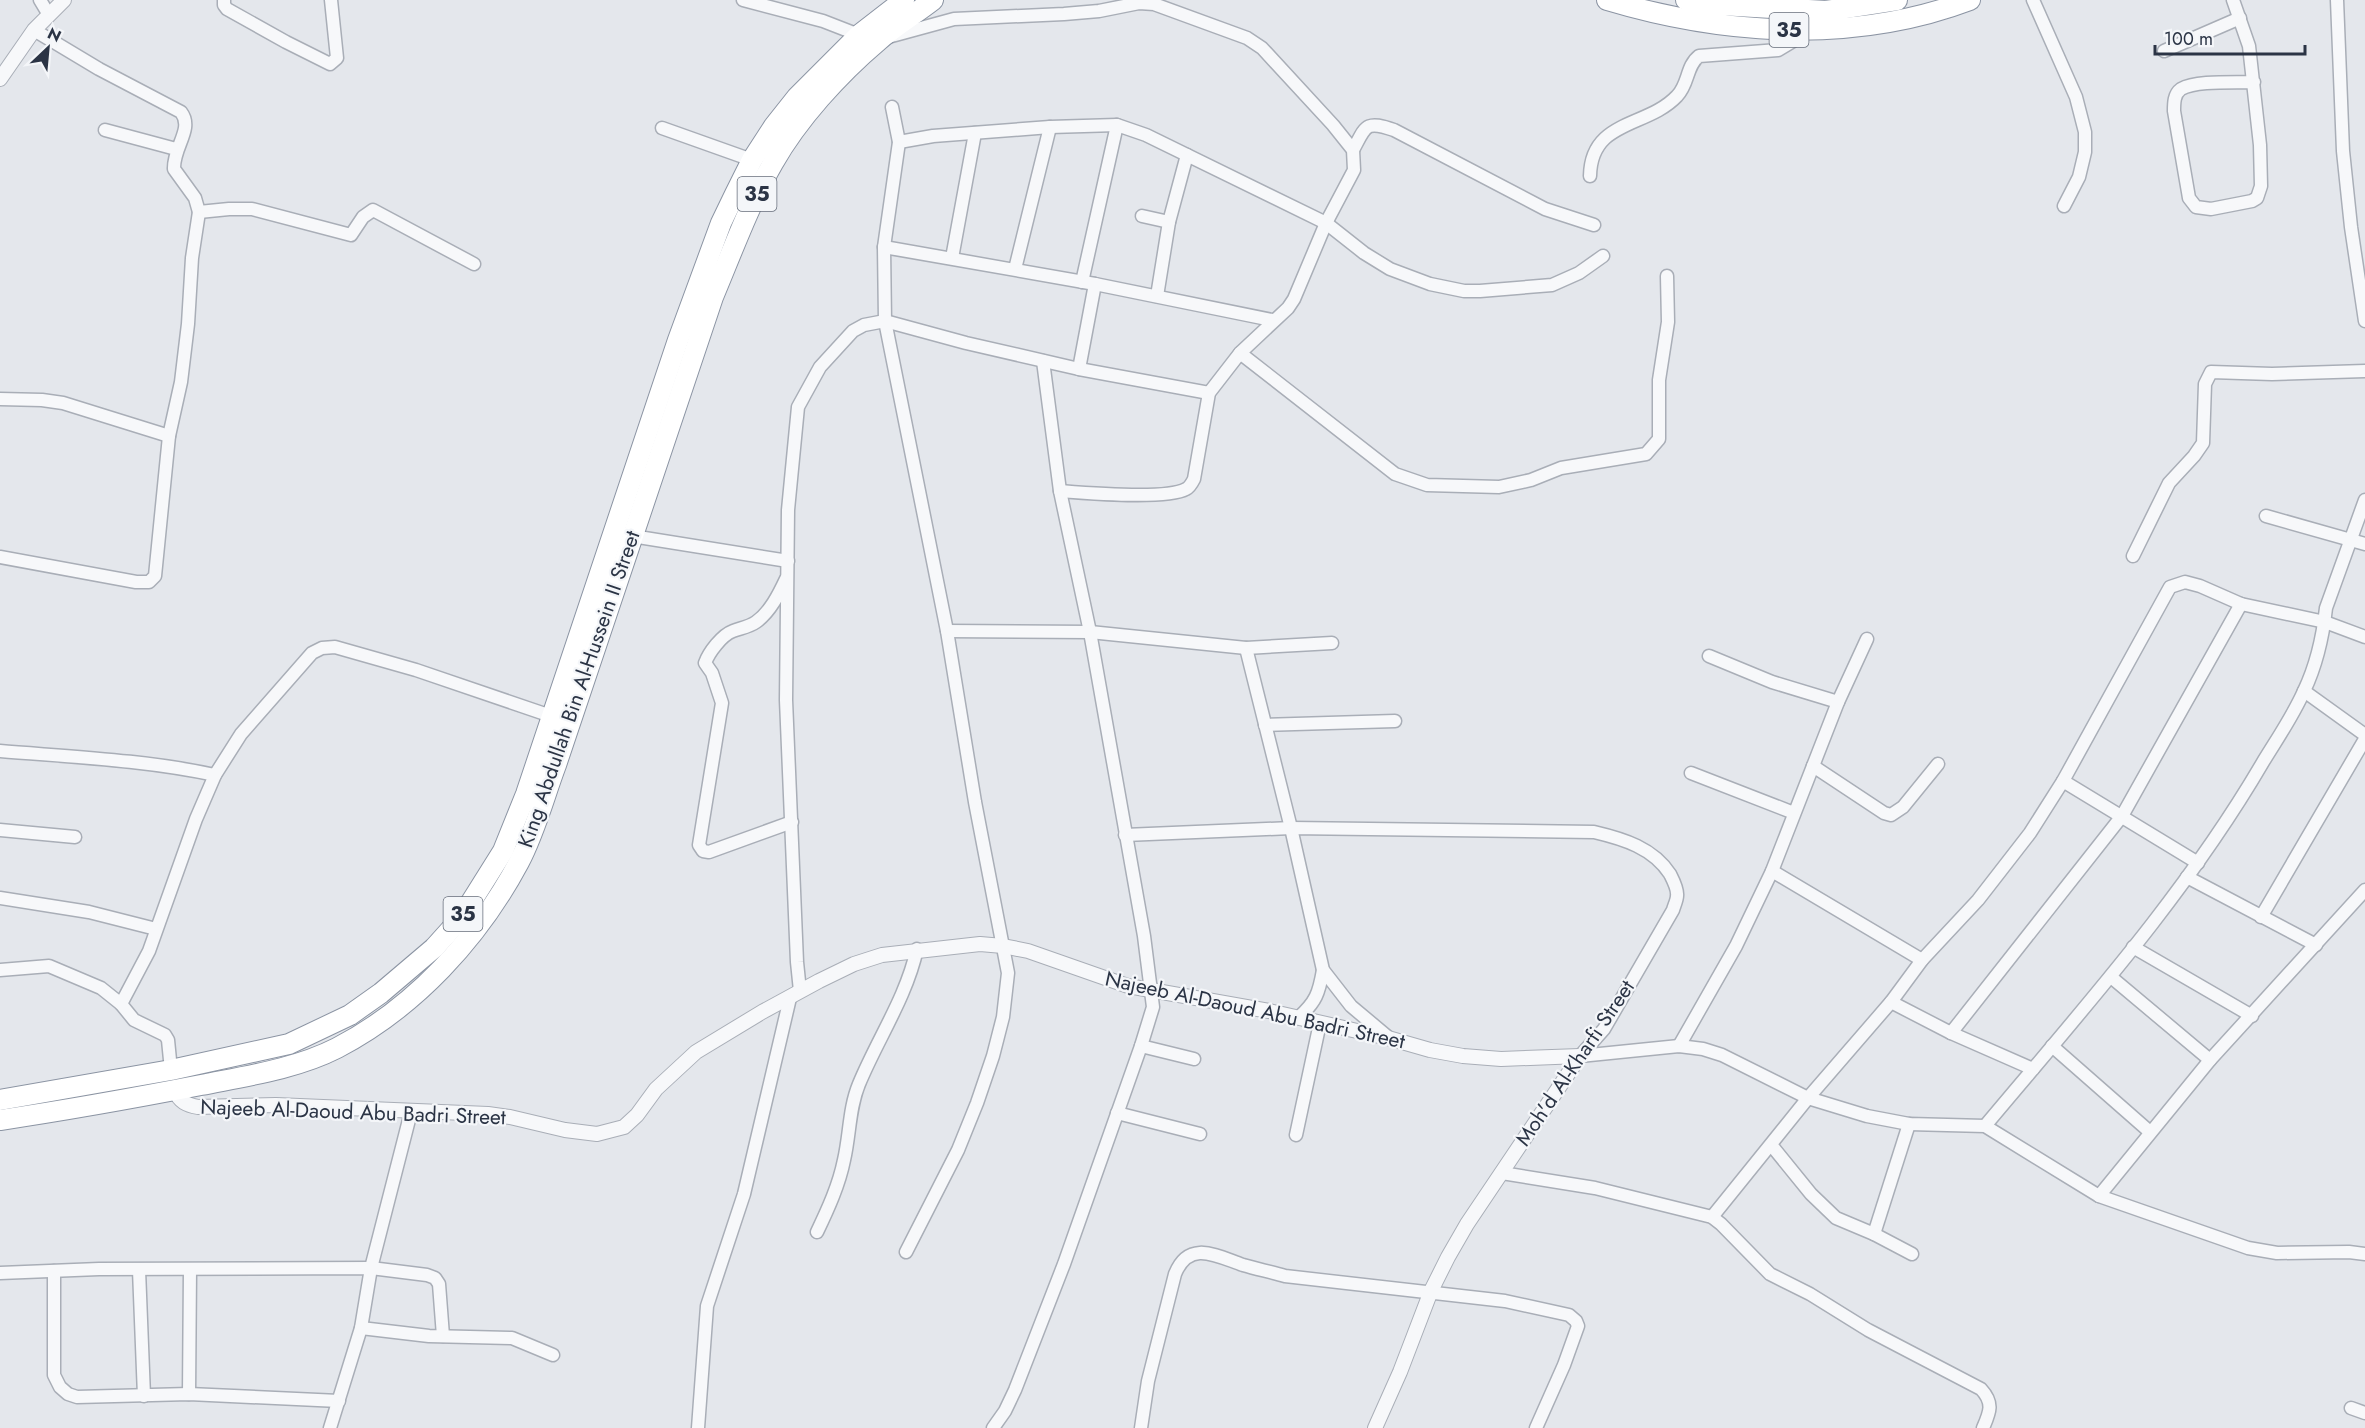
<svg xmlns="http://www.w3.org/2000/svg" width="2365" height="1428" font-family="Jost,sans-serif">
<rect width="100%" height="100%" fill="#e4e7ec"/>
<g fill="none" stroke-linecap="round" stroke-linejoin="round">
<g stroke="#a9aeb7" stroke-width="15">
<g id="minor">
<path d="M40,0L49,15"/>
<path d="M224,0V5L227,9L286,42L330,64L337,58L331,0"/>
<path d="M743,0L823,21L859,35"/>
<path d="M2033,0L2076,97L2085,132V152L2079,177L2064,206"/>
<path d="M2233,0L2249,46L2260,145L2261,186L2257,198L2252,201L2211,209L2196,207L2189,198L2188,192L2174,111C2174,103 2174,94 2181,89C2197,80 2236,83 2254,82"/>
<path d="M2337,0L2343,151L2351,227L2365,321"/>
<path d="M34,30L99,69L181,112C194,129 173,147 174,169L195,198L199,212L229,209H252L351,235L363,217L373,210L474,264"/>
<path d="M888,37L954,19L1064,14L1099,11L1139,3L1154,4L1247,38L1262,48L1333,125L1353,150L1354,170L1326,223L1294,299L1288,308L1240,353L1209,393L1194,479C1192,483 1190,487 1186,489C1166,500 1085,493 1060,491"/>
<path d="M2164,51L2240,18"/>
<path d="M892,107L899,142L884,247L885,321L947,631L975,802L1008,973L1003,1017L993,1056L977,1103L958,1150L906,1252"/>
<path d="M662,128L752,160"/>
<path d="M105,130L176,149"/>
<path d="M899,142L933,136L1050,127L1117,125L1146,135L1326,223L1364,253L1390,269L1430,284L1464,291H1480L1552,285L1579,273L1603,256"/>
<path d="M1353,150C1366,126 1365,120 1394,130L1545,209L1594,225"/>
<path d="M1590,176C1591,119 1647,128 1677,96C1689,84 1686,66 1699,56L1778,50L1793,41L1803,30"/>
<path d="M1142,216L1169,222"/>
<path d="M884,247L1095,284L1272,320"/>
<path d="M952,258L975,133"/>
<path d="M1015,269L1050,127"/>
<path d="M1082,282L1117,125"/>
<path d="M1157,296L1169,222L1187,155"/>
<path d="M1240,353L1395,474L1427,485L1499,487L1531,480L1561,468L1646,454L1659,439V380L1668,322L1667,276"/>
<path d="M1079,369L1095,284"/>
<path d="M0,399L42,400L63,403L169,436"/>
<path d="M2266,516L2365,544"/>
<path d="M632,536L788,561"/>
<path d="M2133,556L2169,483L2194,456L2203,443L2205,384L2211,372L2272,374L2365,371"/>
<path d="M0,557L136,582H149L155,576L169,436L181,382L188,324L192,258L199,212"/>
<path d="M786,579C779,594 770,612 756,622C749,627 741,628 733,631C722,635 709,652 705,663L712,673L722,703L699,845L703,851L709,852L792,822"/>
<path d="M947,631L1090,632L1246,648L1332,643"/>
<path d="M1246,648L1291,828L1323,970L1351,1006L1388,1037"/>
<path d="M1709,656L1772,682L1838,702"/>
<path d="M2304,691L2365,735"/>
<path d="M1265,725L1395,721"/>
<path d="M0,751C72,757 145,760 215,775"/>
<path d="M1813,766L1884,813L1891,815L1903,807L1938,764"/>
<path d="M1691,773L1794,813"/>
<path d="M2063,781L2198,863"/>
<path d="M0,830L75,837"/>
<path d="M1125,835L1291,828L1594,832C1624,839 1653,848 1670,874C1673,880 1678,889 1677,896C1677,900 1674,906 1673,910L1604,1029L1580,1056"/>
<path d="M1772,871L1922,960"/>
<path d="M2187,877L2316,945"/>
<path d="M0,898L89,912L156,929"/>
<path d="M2261,917L2365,739"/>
<path d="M2133,947L2252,1016"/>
<path d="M0,970L49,966L101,988L121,1004L134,1020L165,1035L168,1040L171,1070"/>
<path d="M2111,977L2210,1060"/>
<path d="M800,991L797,962L786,700L788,510L798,407L820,367L853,331L864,325L885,321L966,343L1079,369L1209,393"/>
<path d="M1891,1002L1951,1033L2033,1069"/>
<path d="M121,1004L149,951L196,819L215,775L241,734L312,653L322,648L335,647L416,670L551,716"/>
<path d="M1298,1018C1316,1002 1319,993 1323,970"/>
<path d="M1951,1033L2122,816L2241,604"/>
<path d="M1141,1046L1194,1059"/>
<path d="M1679,1046L1736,946L1772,871L1838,702L1867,639"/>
<path d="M2052,1046L2150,1132"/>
<path d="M1580,1056L1679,1046L1703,1049L1722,1055L1808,1098L1867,1116L1909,1124L1985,1126L2099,1196L2248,1248L2277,1253L2349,1252L2365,1254"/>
<path d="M1117,1113L1200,1134"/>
<path d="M1985,1126C2083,1009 2186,894 2263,762C2277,739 2293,716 2304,691C2316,666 2323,635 2326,608L2365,500"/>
<path d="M1296,1135L1320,1023"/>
<path d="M1772,1146L1811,1194L1836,1218L1874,1234L1912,1254"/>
<path d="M1502,1173L1595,1188L1712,1217L1721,1224L1770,1274L1810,1294L1868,1330L1981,1389C1994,1403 1990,1412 1983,1428"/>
<path d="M2099,1196L2210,1060L2365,890"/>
<path d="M1712,1217L1808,1098L1891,1002L1922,960L1978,900L2030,833L2063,781L2170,587L2185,582L2200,586L2241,604L2325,622L2365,637"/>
<path d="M817,1232C828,1209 839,1185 844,1160C850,1134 849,1108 859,1084C878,1038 906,998 917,949"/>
<path d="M1874,1234L1909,1124"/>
<path d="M139,1270L144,1396"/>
<path d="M54,1271V1375L60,1387L68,1394L77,1397L189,1394L339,1401"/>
<path d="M0,1273L99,1269L371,1268L427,1275L435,1278L439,1284L443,1336"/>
<path d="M361,1328L429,1336L512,1338L553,1355"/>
<path d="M189,1394L190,1270"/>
<path d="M2351,1408L2365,1413"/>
<path d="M330,1428L361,1328L371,1268L411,1112"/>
<path d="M698,1428L707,1306L744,1194L790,998"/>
<path d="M993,1428L1005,1411L1015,1390L1064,1264L1141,1046L1153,1007L1144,936L1090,632L1060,491L1043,361"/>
<path d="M1141,1428L1148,1381L1175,1274C1189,1239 1217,1256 1243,1265C1257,1269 1271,1272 1285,1276L1505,1301L1569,1315L1576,1321L1578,1326L1564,1365L1536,1428"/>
</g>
</g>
<g stroke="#a9aeb7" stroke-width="16">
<g id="tertiary">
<path d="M0,79L34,30L64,0"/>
<path d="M175,1090C179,1102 187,1105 198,1107L276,1105L488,1114L510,1117L565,1130L597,1134L624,1127L637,1115L656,1089L696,1052L762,1012L819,981L854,964L882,955L980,944L1003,946L1028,951L1128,986L1269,1011L1388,1038L1430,1050L1463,1056L1501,1059L1580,1056"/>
<path d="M1375,1428L1400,1372L1431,1291L1448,1257L1467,1224L1580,1056"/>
</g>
</g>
<g stroke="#8b94a3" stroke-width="22">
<g id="trunk">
<path d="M1607,0C1724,35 1854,44 1970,0"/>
<path d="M1686,0L1703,4L1826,11L1897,0"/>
<path d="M0,1100L171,1070L289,1044L350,1015L381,993L434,948L461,918L503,851L526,794L678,340L721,223L735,194L752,160L774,126L797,97L859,35L904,0"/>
<path d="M0,1120C67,1110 134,1098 201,1085C246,1076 296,1069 337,1048C414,1008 478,939 519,862C535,832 544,797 556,765L713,297C732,252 749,205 773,163C798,119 839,74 878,41C895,26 915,14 933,0"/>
</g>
</g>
<use href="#minor" stroke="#f7f8fa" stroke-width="12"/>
<use href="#tertiary" stroke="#f7f8fa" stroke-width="14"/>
<use href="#trunk" stroke="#fff" stroke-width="20"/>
</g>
<g text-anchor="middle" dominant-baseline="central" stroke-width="4.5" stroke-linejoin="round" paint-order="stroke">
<g fill="#f4f6f9" stroke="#676e7b" stroke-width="1.5">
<rect x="1769.5" y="13" width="39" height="34" rx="4.5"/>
<rect x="737.5" y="177" width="39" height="34" rx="4.5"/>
<rect x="443.5" y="897" width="39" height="34" rx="4.5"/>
</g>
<g font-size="20" font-weight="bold" fill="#2b3445">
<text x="1789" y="30">35</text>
<text x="757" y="194">35</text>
<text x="463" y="914">35</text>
</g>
<g font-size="21" fill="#2b3445" stroke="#f4f6f9">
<text transform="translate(579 689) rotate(-71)">King Abdullah Bin Al-Hussein II Street</text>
<text transform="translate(1255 1010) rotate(12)">Najeeb Al-Daoud Abu Badri Street</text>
<text transform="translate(1575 1063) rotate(-56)">Moh'd Al-Kharfi Street</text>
<text transform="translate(353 1112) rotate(2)">Najeeb Al-Daoud Abu Badri Street</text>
</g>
</g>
<g transform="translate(48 48) rotate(26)" stroke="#f4f6f9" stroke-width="4.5" paint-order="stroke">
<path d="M0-4.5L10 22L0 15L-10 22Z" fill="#2b3445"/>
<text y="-9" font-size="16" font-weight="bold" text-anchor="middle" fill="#2b3445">N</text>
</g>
<path d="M2155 45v9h150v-9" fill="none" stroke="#2b3445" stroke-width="3"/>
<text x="2164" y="45" font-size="18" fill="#2b3445" stroke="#f4f6f9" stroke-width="4.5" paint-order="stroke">100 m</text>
</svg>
